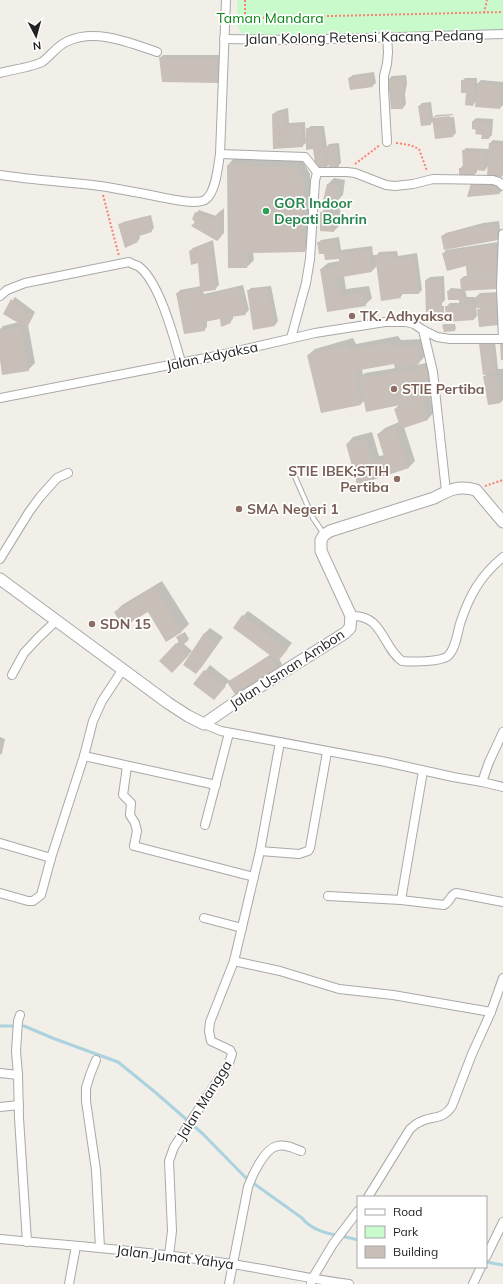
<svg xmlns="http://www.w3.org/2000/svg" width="503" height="1284" font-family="Mulish,sans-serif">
<rect width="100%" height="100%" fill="#f2efe9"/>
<path fill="#c8facc" d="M237,0H503V30L251,36L241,33L237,25Z"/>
<g fill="#0003" fill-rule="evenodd">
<path d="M163,55H223L222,79L160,58Z"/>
<path d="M374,72L376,83L372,86L349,78L353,75Z"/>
<path d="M406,75L407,83L405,94L406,104L403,108L389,79L392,76Z"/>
<path d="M465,78H477V84L481,80L503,82V105L500,108L476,101L473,105L462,81Z"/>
<path d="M431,102L433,118L436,115L453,114V115L435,117V119L454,117L456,133L453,136L434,121L430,124L419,106L422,103Z"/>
<path d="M288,108L289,123L305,122L306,143L302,146L274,148L273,114L277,111Z"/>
<path d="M476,118L493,119L492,135L489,138L477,129L473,128V121Z"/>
<path d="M311,126H324L327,147L329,144L339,143L341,163L338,166L329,164L326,168L313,148L307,129Z"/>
<path d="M493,140L503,141V175L502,176L488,166L485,170L477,169V172L474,175L460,169L463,165V151L466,148L489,149L490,143Z"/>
<path d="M234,158L302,160L310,174L311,245L304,251L253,252L254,260L247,267L228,165Z"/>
<path d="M334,178L345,180L343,195L336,202L327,185Z"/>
<path d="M501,182L503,190L499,193L471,183Z"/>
<path d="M328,206L340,207L341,224L334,231L321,213Z"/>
<path d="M224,208V233L217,240L196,222V213L199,210L216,216Z"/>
<path d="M151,215L154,228L151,231L139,235L140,238L137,242L119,225L123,222Z"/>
<path d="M499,221L501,236L498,239L442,236L446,233L483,223Z"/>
<path d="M339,237L341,250L372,246L373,255H377L379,252L397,251L398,256L417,253L422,290L419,293H404L400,297L377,266L372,271L344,276L346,289L369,286L372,298L365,305L328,311L321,269L328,263L340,261L339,258L325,253L318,243L321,240Z"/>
<path d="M213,240L219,285L215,289L203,291L204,294L243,285L249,310L245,314L233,315V319L230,322L221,318L207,321V327L204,330L177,294L180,290L201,286L199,261L190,251L193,248Z"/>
<path d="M498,242L500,271L497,274H500V285L465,290L467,297H475V298L480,293L500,292L502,321L479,309L481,307H476L477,316L474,319L447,321L446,307L450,303H460V299H449L448,291L451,288L462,289L461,279L464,276H468L467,265L443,254L446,250Z"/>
<path d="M444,276L445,300L442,303V306H444V320L442,322L437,315L426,280L430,277Z"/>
<path d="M271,286L278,321L275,325L248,291L251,288Z"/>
<path d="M15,297L35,312L28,325L35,363L28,370L0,353V329L3,326L19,322L5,313Z"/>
<path d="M444,324H455L456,329L454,330L443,325Z"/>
<path d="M398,336L401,340L424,339L425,356L417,365L430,362L435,393L430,398L434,412L428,419L404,427L415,461L408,468L358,484L347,444L353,437L372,432L379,456L385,455L378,434L385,428L399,422L395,409L400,404L365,400L361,404L308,355L315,349L353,338L356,344ZM395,363L396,368L365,373L363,375L362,369Z"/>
<path d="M495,341L498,369H503V400L501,402L484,377L488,373L481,345L484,342Z"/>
<path d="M162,581L189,624L182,631L167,640L149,611L115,612L122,605Z"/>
<path d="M248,611L292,643L279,659L282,664L277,669L228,682L214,699L195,684L210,665L230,681L271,654L243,616Z"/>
<path d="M210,628L223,637L201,668L196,673L184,664L205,633Z"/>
<path d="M185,632L189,639L183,643L192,651L172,672L161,661L179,641L178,636Z"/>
<path d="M0,737L5,739L2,753L0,755Z"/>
</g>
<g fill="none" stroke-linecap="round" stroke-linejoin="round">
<g stroke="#aad3df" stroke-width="3">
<path d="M0,1026H24L55,1039L118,1062L155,1092L203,1134L246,1178L302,1218C314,1234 340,1235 358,1240"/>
<path d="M486,1262L503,1265"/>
</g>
</g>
<g fill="#c7bfb8">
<path d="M159,57L220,58L219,83L162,82Z"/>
<path d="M371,75L373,87L350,90L348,78Z"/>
<path d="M403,78L404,87L402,98L403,109H391L388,79Z"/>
<path d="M461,80L475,81L473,106L465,105L466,93H461Z"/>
<path d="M477,83L501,85L500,109L475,107Z"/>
<path d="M428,105L431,125L421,126L418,106Z"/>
<path d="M285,110L287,133V126L302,125L303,147L273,149L272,114Z"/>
<path d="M450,116L453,137L435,139L432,118Z"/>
<path d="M472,121L490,122L489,139H481L482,135L475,134L476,130L472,129Z"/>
<path d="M306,128L321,129L326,168L316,170L313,149L306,150Z"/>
<path d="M489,143L503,144L502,177L487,176Z"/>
<path d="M336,146L339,167L329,168L325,147Z"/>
<path d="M462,150L486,152L485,171L475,170L474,176H459V168H463Z"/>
<path d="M227,165L296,167L304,181L305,252L247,253V268H228Z"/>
<path d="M471,183L498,185L500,194L467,197Z"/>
<path d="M327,184L339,187L337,203L323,200Z"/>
<path d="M221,210V237L217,241L191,226L195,222L192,219L195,212L212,219Z"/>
<path d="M320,212L334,213V232L320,231Z"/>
<path d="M148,217L152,232L136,237L138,242L125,248L118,224Z"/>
<path d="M496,224L498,240L444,250L441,236L458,231Z"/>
<path d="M336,240L338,253L369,249L372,272L337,278L340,296L363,292L366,306L327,312L320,269L340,266L339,259L325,260L324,254H319L317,242Z"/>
<path d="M210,242L216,290L200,292L201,297L240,287L246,315L230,317L231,323L221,327L220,319L204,322L205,331L184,334L176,293L200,288L198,263L191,265L189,251Z"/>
<path d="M495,244L497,275L467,278L466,266L447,271L442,253Z"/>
<path d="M394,254L395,259L414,256L419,294H400L401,298L381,301L375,255Z"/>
<path d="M480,277H497L498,289L461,291L460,279Z"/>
<path d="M441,279L442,304H435V306L443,307V323L436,322V316H426L425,280Z"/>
<path d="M268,288L275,326L253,330L247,290Z"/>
<path d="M447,291H461L464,299H472L474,320L446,322L445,306H459V300H448Z"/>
<path d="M497,295L498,307L476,308V296Z"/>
<path d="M11,299L33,316L27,328L3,314Z"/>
<path d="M497,307L499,325L479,327L477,309Z"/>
<path d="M442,325H454L455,331L444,332Z"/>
<path d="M21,326L29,371L2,375L0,360V331Z"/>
<path d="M391,342L394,347L417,345L419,364L395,369L394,364L355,371L361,405L321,413L307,355L346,345L349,350Z"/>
<path d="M479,344H492L496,373L483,375Z"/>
<path d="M500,344H503V360H501Z"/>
<path d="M426,367L431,399L422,401L428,420L401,429L394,409L420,401L366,412L359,378Z"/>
<path d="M497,375L501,403L488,405L483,376Z"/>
<path d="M396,427L409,468L357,485L346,444L365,438L373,462L385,460L377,434Z"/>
<path d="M155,587L182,632L166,642L148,612L123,627L114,612Z"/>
<path d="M242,615L288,649L278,661L233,628Z"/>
<path d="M183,633L188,641L181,646L176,637Z"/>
<path d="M204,633L218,642L196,674L183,665Z"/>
<path d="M176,643L189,655L172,673L159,661Z"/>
<path d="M269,656L278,669L236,696L227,682Z"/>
<path d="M204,670L226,686L214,700L193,684Z"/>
<path d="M0,741L3,742L1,751H0Z"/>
</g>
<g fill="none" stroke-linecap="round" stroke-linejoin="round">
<g stroke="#a9a9a9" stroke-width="6">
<path id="service" d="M292,470L313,518L324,534"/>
</g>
<g stroke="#a9a9a9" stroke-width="10">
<g id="minor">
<path d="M226,0L220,154L305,157L317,172H347L355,173L386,185L395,186L413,184L433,179L493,180L499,182L503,186"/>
<path d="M387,36L388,52L387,64L384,76V89L387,142"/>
<path d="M224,39L296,40L503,34"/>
<path d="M0,73C10,70 33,67 42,62C51,56 56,46 68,41C96,28 130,43 157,52"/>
<path d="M0,175C33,180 67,182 100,186C120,189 140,193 160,197C171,199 195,205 205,200C216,193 218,166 220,154"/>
<path d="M0,296L7,290L25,283L129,262C132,264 135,265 138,266C159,280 174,338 181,362"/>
<path d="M423,330L433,372L446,491"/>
<path d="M291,338L306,283L310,259L315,181L317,172"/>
<path d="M503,339L501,287L503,234"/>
<path d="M0,398L216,356L315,333L385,322H406L414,324L423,330L437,337L450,339H503"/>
<path d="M0,559L29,512L40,497L57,478L68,473"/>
<path d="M351,616C383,614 382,647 402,661C412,662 441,662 448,656C456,648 457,634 460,624C469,596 480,576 503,557"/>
<path d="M12,675L24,653L38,638L57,620"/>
<path d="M204,724L221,731L386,762L453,777L482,782L503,787"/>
<path d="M84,756L216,785"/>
<path d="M127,766L123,795L131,803L130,815L135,823L137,831L134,846L254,877"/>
<path d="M482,782L489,762L503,732"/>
<path d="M205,825L229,733"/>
<path d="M0,843L51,858"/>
<path d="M260,851L299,854L308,851L310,848L327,752"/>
<path d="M0,893L28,901H33L41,895L51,858L84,756L93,721L102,701L123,669"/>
<path d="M328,896L401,900L444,905C450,902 450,895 456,893L503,902"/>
<path d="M401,900L423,771"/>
<path d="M204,918L242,928"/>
<path d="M234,961L280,971L339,989L393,995L491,1012"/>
<path d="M20,1015L18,1021L16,1051L18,1075L19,1118L27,1242"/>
<path d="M96,1060L90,1075L86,1088V1101L96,1170L100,1248"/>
<path d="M0,1073L18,1075"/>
<path d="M0,1107L19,1105"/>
<path d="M368,1197L410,1129C413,1127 415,1124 418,1123C431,1115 443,1121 452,1106L472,1054L491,1012L503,978"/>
<path d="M0,1239C78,1246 155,1252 232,1264C272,1270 310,1279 349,1284"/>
<path d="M169,1255L172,1231L169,1161L174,1147L229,1063L232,1054L230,1050L211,1041L209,1031L210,1022L234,961L260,851L280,742"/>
<path d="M486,1257L503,1222"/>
<path d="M311,1283L312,1279L333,1244L358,1211"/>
<path d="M69,1284L76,1246"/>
<path d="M229,1284L248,1187C252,1176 264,1149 277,1146C285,1144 293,1148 301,1151"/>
<path d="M473,1284L481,1267"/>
</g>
</g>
<g stroke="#a9a9a9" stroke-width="13">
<path id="tertiary" d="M0,579L168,703L188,716L204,724L240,699L345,633L350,628L351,616L321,551V540L324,535L330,531L434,498C449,490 458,485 476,490L503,522"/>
</g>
<g stroke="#fa8072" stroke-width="2" stroke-dasharray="2 2" stroke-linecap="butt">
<path d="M245,0V18L503,12"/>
<path d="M484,13L487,0"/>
<path d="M396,143L410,145L419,149L427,171"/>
<path d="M355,164L380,145"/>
<path d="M103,195L119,256"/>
<path d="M485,486L503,480"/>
</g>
<use href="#service" stroke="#fff" stroke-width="4"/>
<use href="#minor" stroke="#fff" stroke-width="8"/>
<use href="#tertiary" stroke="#fff" stroke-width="11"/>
</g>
<circle fill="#2e9e5b" stroke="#fff" stroke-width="1.5" cx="266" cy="211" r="4"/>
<g fill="#8d6e63" stroke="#fff" stroke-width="1.5">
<circle cx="352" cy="316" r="4"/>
<circle cx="394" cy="389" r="4"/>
<circle cx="397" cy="479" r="4"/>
<circle cx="239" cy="509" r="4"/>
<circle cx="92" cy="624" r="4"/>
</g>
<g text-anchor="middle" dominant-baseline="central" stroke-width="3.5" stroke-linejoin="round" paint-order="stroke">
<g font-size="14" fill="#0c8416" stroke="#fff">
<text x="270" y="18">Taman Mandara</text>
</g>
<g font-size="14" fill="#222" stroke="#fff">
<text transform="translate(364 37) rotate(-1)">Jalan Kolong Retensi Kacang Pedang</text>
<text transform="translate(212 356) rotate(-12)">Jalan Adyaksa</text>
<text transform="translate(287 669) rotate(-33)">Jalan Usman Ambon</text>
<text transform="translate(204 1100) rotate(-58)">Jalan Mangga</text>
<text transform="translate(175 1257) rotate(7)">Jalan Jumat Yahya</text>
</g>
<g font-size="14" font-weight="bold" fill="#27864d" stroke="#fff" text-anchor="start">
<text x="274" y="203">GOR Indoor<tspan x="274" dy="16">Depati Bahrin</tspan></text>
</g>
<g font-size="14" font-weight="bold" fill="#785e54" stroke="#fff" text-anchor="start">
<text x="360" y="316">TK. Adhyaksa</text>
<text x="402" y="389">STIE Pertiba</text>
<text x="389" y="471" text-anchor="end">STIE IBEK;STIH<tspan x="389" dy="16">Pertiba</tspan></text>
<text x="247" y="509">SMA Negeri 1</text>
<text x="100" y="624">SDN 15</text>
</g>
</g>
<rect x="357" y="1196" width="130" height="72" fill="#ffffff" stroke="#a7a7a7"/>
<rect x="365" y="1209" width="20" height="6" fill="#ffffff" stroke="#a7a7a7"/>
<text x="393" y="1216" font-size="12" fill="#222222">Road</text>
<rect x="365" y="1226" width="20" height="12" fill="#c8facc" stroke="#a7a7a7"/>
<text x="393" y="1236" font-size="12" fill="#222222">Park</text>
<rect x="365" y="1246" width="20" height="12" fill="#c7bfb8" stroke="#a7a7a7"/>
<text x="393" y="1256" font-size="12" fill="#222222">Building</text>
<g transform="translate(36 36) rotate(174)" stroke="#ffffff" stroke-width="3" paint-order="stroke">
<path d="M0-3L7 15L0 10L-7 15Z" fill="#222222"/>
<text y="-6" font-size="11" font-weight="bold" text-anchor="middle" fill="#222222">N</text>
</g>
</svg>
